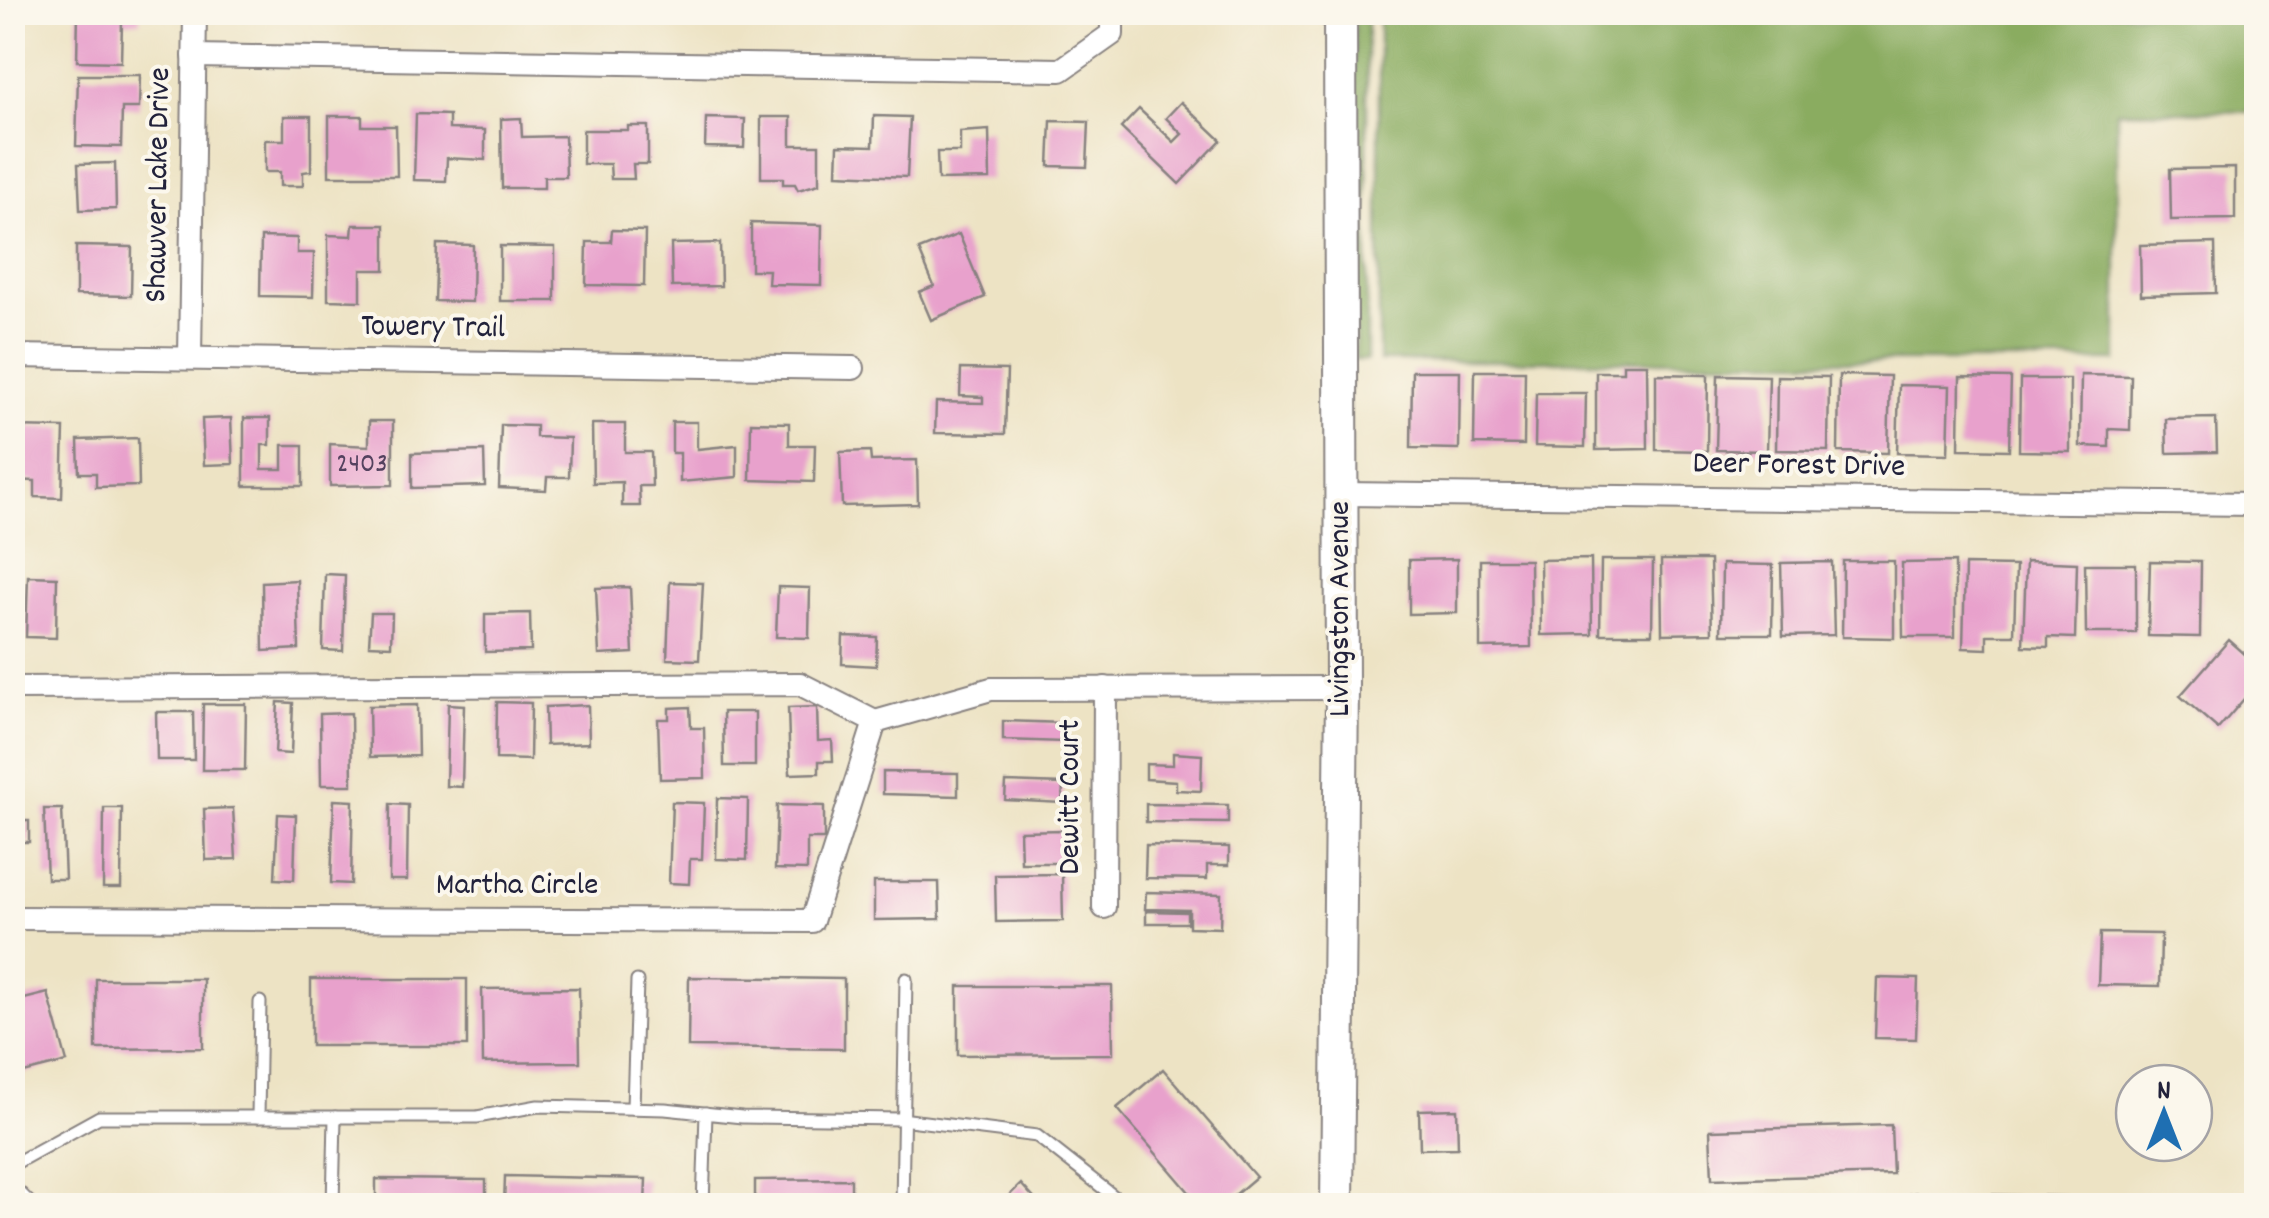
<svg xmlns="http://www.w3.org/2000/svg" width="2269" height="1218" font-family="Dekko,sans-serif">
<rect width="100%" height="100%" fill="#fbf7ec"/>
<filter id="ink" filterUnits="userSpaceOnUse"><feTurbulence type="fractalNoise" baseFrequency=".01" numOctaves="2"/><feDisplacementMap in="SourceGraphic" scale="20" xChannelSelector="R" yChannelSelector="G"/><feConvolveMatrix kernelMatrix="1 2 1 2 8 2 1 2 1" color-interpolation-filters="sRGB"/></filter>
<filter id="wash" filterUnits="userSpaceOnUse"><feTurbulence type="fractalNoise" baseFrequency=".0048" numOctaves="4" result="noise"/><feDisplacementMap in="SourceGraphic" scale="40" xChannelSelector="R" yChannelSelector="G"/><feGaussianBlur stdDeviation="2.25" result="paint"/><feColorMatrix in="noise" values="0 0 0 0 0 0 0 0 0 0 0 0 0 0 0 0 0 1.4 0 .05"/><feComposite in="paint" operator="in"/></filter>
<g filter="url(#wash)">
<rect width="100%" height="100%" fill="#ede3c4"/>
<g fill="#8aac61" stroke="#56674e" stroke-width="2.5">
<path d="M1354,13H1367V360H1355Z"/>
<path d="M1379,13H2256V112L2117,111V361H1379Z"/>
</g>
<g id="blocks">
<g fill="#e8a1cc">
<path d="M78,12H140V22H122L121,62L77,61Z"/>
<path d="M78,75H140L139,108H122L121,147L76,146Z"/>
<path d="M1181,102L1221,140L1179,184L1121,128L1139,109L1174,142L1182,134L1166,118Z"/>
<path d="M416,114L449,115V129L485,130V160L447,158L446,181L414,180Z"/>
<path d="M284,116H311V171L303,172V186H280V172H265V140H284Z"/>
<path d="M329,116H362V126H396L397,176H329Z"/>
<path d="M874,116L910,117L907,177L837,174L838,145L873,146Z"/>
<path d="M761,117H791V145H819V184L798,190L795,184H783V178H761Z"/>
<path d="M521,118L522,137L565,136L566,177H544V188H502L501,119Z"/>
<path d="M706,118L745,119L744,148L705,147Z"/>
<path d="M1051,121L1089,122L1087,167L1049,166Z"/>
<path d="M628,126H648V164H633L634,179H611L610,164H583V130H628Z"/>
<path d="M989,130L990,179L938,180L937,152H960V132Z"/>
<path d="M115,163L116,209L80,210L78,164Z"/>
<path d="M2235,168V219L2171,220L2170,169Z"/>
<path d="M751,223L822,225L821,285L768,284L769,270H751Z"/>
<path d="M353,225H385V270H361V301L328,300V235L352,236Z"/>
<path d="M612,230L645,231L644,286L586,285L587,242H611Z"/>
<path d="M959,234L985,297L931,320L919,292L934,286L919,250Z"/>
<path d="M261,237L297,238V253H314L313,297L260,296Z"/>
<path d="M720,243L721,286L672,287L671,244Z"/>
<path d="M2215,243L2216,293L2141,295L2140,245Z"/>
<path d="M437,244L473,245L472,302L435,301Z"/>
<path d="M76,246L132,247L131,296L76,295Z"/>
<path d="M500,246L555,247V301H500Z"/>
<path d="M1623,364H1647L1648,449L1596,450V372H1623Z"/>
<path d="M961,369L1007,370L1005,434L935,433L936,402L983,403V397L960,396Z"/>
<path d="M1412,371H1460L1459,449L1411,448Z"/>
<path d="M1475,371H1525L1524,445L1474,444Z"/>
<path d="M1656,374L1708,375L1707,451L1656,450Z"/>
<path d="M1718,375L1769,376L1767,451L1716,450Z"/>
<path d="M1839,375L1890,376L1888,453L1838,452Z"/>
<path d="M2081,375L2131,376L2130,430L2109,429V447L2080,446Z"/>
<path d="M1777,376L1829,377L1828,451L1776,450Z"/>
<path d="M1960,377L2011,378L2009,450L1959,449Z"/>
<path d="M2020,379H2070V452L2019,451Z"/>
<path d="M1899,385L1950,386L1948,454L1897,453Z"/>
<path d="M1536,393H1586L1585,447L1535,446Z"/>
<path d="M231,418L233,464L204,465L202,419Z"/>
<path d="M244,418H270V445H262V469H283V445H303V486H244Z"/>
<path d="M2216,418L2217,452L2167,453L2166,419Z"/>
<path d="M369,421H393V485L330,486V444L369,446Z"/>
<path d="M672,422H697V449L737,445V477L680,482V453H672Z"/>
<path d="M751,422L789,423V445H815L814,482L750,480Z"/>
<path d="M592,424H625V452H651L652,486H639L640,506H622V482L593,483Z"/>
<path d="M501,425L536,426V437L570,438L569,477H547L546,490L499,488Z"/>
<path d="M12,427L64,428L62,498L35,497V481L12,480Z"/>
<path d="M138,438L139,486L96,487V473H79L78,440Z"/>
<path d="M484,451L485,486L412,488V453Z"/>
<path d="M870,451L871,461L917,460L918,504L842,506L840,452Z"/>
<path d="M1457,559V613L1409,614V560Z"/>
<path d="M1591,559L1592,634L1541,635L1540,560Z"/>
<path d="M1480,560H1530L1531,647L1480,648Z"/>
<path d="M1601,560H1653L1652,634H1600Z"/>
<path d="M1661,560H1710L1712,633L1662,634Z"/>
<path d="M1843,561H1894V638L1842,637Z"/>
<path d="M2026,561L2077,563L2075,638L2048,637V647L2023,646Z"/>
<path d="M2150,561L2201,562L2200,637L2148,636Z"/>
<path d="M1832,562L1834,635L1783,636L1781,563Z"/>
<path d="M1955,562V637H1903L1902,563Z"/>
<path d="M1722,564L1773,565L1772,634H1721Z"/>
<path d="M2085,564H2136V633H2086Z"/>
<path d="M1965,565L2016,566L2014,635H1987V649L1963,648Z"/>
<path d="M325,574L345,575L343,651L323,650Z"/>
<path d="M28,576L57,577L56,638L26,637Z"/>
<path d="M297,580L299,649L263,651L262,582Z"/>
<path d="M670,582L703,583L699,660L667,659Z"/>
<path d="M630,587L633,653L599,655L596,588Z"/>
<path d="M778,587L810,588L809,638L776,637Z"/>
<path d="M371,613H392L391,646L369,645Z"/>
<path d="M530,613L531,651L485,652V614Z"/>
<path d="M843,636L877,637L876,666L842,664Z"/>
<path d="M2229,640L2256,664V685L2218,729L2180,696Z"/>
<path d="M278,702L293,703L291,754L275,753Z"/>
<path d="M497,702L531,703L530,760L496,759Z"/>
<path d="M203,704H246L245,770H202Z"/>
<path d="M448,704L464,705L462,787L446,786Z"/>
<path d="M417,705L418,756L370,757L369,706Z"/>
<path d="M588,705L589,743L546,745L545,707Z"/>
<path d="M690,707L691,728H704L705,778L660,779L658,719H669V708Z"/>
<path d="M817,707L818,741L832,740L833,761H819V773L790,774L788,708Z"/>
<path d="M156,712H193L194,760H157Z"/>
<path d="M723,712H755V766H724Z"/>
<path d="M351,713L352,785H321L320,714Z"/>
<path d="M1003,721L1064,723V742L1003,740Z"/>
<path d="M1173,753L1202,755L1201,791L1176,790V781L1146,779V764L1173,765Z"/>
<path d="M883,772L958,773V796L883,794Z"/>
<path d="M1006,782L1063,784L1062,803L1005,800Z"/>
<path d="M717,798L748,799L747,860L716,859Z"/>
<path d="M334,800L353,801L351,884L331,883Z"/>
<path d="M672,802L704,803L702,859H690L689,884L669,883Z"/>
<path d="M390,804L408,805L407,880H389Z"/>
<path d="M1146,804L1228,805V823L1146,822Z"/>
<path d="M777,805L824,806V839H807V870L775,869Z"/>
<path d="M104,808H122L121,888H103Z"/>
<path d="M233,808L236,859L206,860L204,809Z"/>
<path d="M44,809H62L65,879H47Z"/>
<path d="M278,814L296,815L294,880L275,879Z"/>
<rect x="12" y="821" width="17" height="21"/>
<path d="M1062,830V863H1021L1020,831Z"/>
<path d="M1146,845L1229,847V865H1207V879L1145,878Z"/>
<path d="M1062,874L1063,921L996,922L995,875Z"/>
<path d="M874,882H939L940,919L874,920Z"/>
<path d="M1146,892L1221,894L1220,928L1189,927V910L1145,909Z"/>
<path d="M1146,911L1187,912V923H1146Z"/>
<path d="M2100,933L2161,934L2160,986L2098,985Z"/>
<path d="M689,977L844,979V1049L688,1047Z"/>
<path d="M1877,978L1918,979L1916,1039L1875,1038Z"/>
<path d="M96,979H203V1048L96,1049Z"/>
<rect x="311" y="979" width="156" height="67"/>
<path d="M958,986H1112L1113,1054L958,1055Z"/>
<path d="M579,988L580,1062L483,1063L482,989Z"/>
<path d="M48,993L67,1062L12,1076V1002Z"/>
<path d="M1163,1069L1256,1177L1222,1206H1201L1117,1108Z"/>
<path d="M1457,1109L1458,1148L1420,1149L1419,1110Z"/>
<path d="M1891,1125L1893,1174L1712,1179L1710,1130Z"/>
<path d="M505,1176L646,1179L645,1206H504Z"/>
<path d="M376,1179L486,1180V1206H376Z"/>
<path d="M851,1179V1206H755V1180Z"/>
<path d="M1021,1184L1041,1206H998Z"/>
</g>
</g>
</g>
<g filter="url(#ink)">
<use href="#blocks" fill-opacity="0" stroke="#888280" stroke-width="2.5"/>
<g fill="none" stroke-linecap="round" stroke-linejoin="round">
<g stroke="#888280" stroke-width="15">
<g id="lane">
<path d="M633,1108L637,981"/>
<path d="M258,1117L260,1002"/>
<path d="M12,1165L99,1117H477L538,1106L665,1109L742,1117L901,1119L1037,1136L1126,1206"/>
<path d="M12,1185L33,1206"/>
<path d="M333,1206L335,1117"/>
<path d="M703,1206L706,1113"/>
<path d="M902,1206L906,979"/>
<path d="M1885,1206L1915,1199L2093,1203"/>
</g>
</g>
<g stroke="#888280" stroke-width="26">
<g id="street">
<path d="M194,56L1061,70L1112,34V12"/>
<path d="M12,356L853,368"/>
<path d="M190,358L195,12"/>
<path d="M1342,494L2256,504"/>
<path d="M12,688L800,684L875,722L812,921L12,918"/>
<path d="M875,722L991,689L1342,688"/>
<path d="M1104,907L1105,688"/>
</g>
</g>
<g stroke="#888280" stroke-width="36">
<path id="secondary" d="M1337,1206L1342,688L1340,12"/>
</g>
<use href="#lane" stroke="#fff" stroke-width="11"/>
<use href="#street" stroke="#fff" stroke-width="22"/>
<use href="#secondary" stroke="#fff" stroke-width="32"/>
</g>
</g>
<g text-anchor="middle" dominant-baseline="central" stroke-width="8" stroke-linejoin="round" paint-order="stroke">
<g font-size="28" fill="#54425f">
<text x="362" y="466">2403</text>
</g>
<g font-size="32" fill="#22223b" stroke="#fbf7ec">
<text transform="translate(160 185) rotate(-89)">Shawver Lake Drive</text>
<text transform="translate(433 329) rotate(1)">Towery Trail</text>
<text transform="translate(1799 467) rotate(1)">Deer Forest Drive</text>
<text transform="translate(1342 609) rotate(-90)">Livingston Avenue</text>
<text transform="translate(1072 797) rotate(-90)">Dewitt Court</text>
<text x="517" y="887">Martha Circle</text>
</g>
</g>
<rect width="2269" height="1218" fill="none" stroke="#fbf7ec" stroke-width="50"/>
<g transform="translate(2164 1113)"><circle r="48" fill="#fbf7ec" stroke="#a4a2a5" stroke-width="2.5"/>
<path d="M0-8L18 38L0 25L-18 38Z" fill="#1f6fb2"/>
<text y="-15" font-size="28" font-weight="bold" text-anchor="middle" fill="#22223b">N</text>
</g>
</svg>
